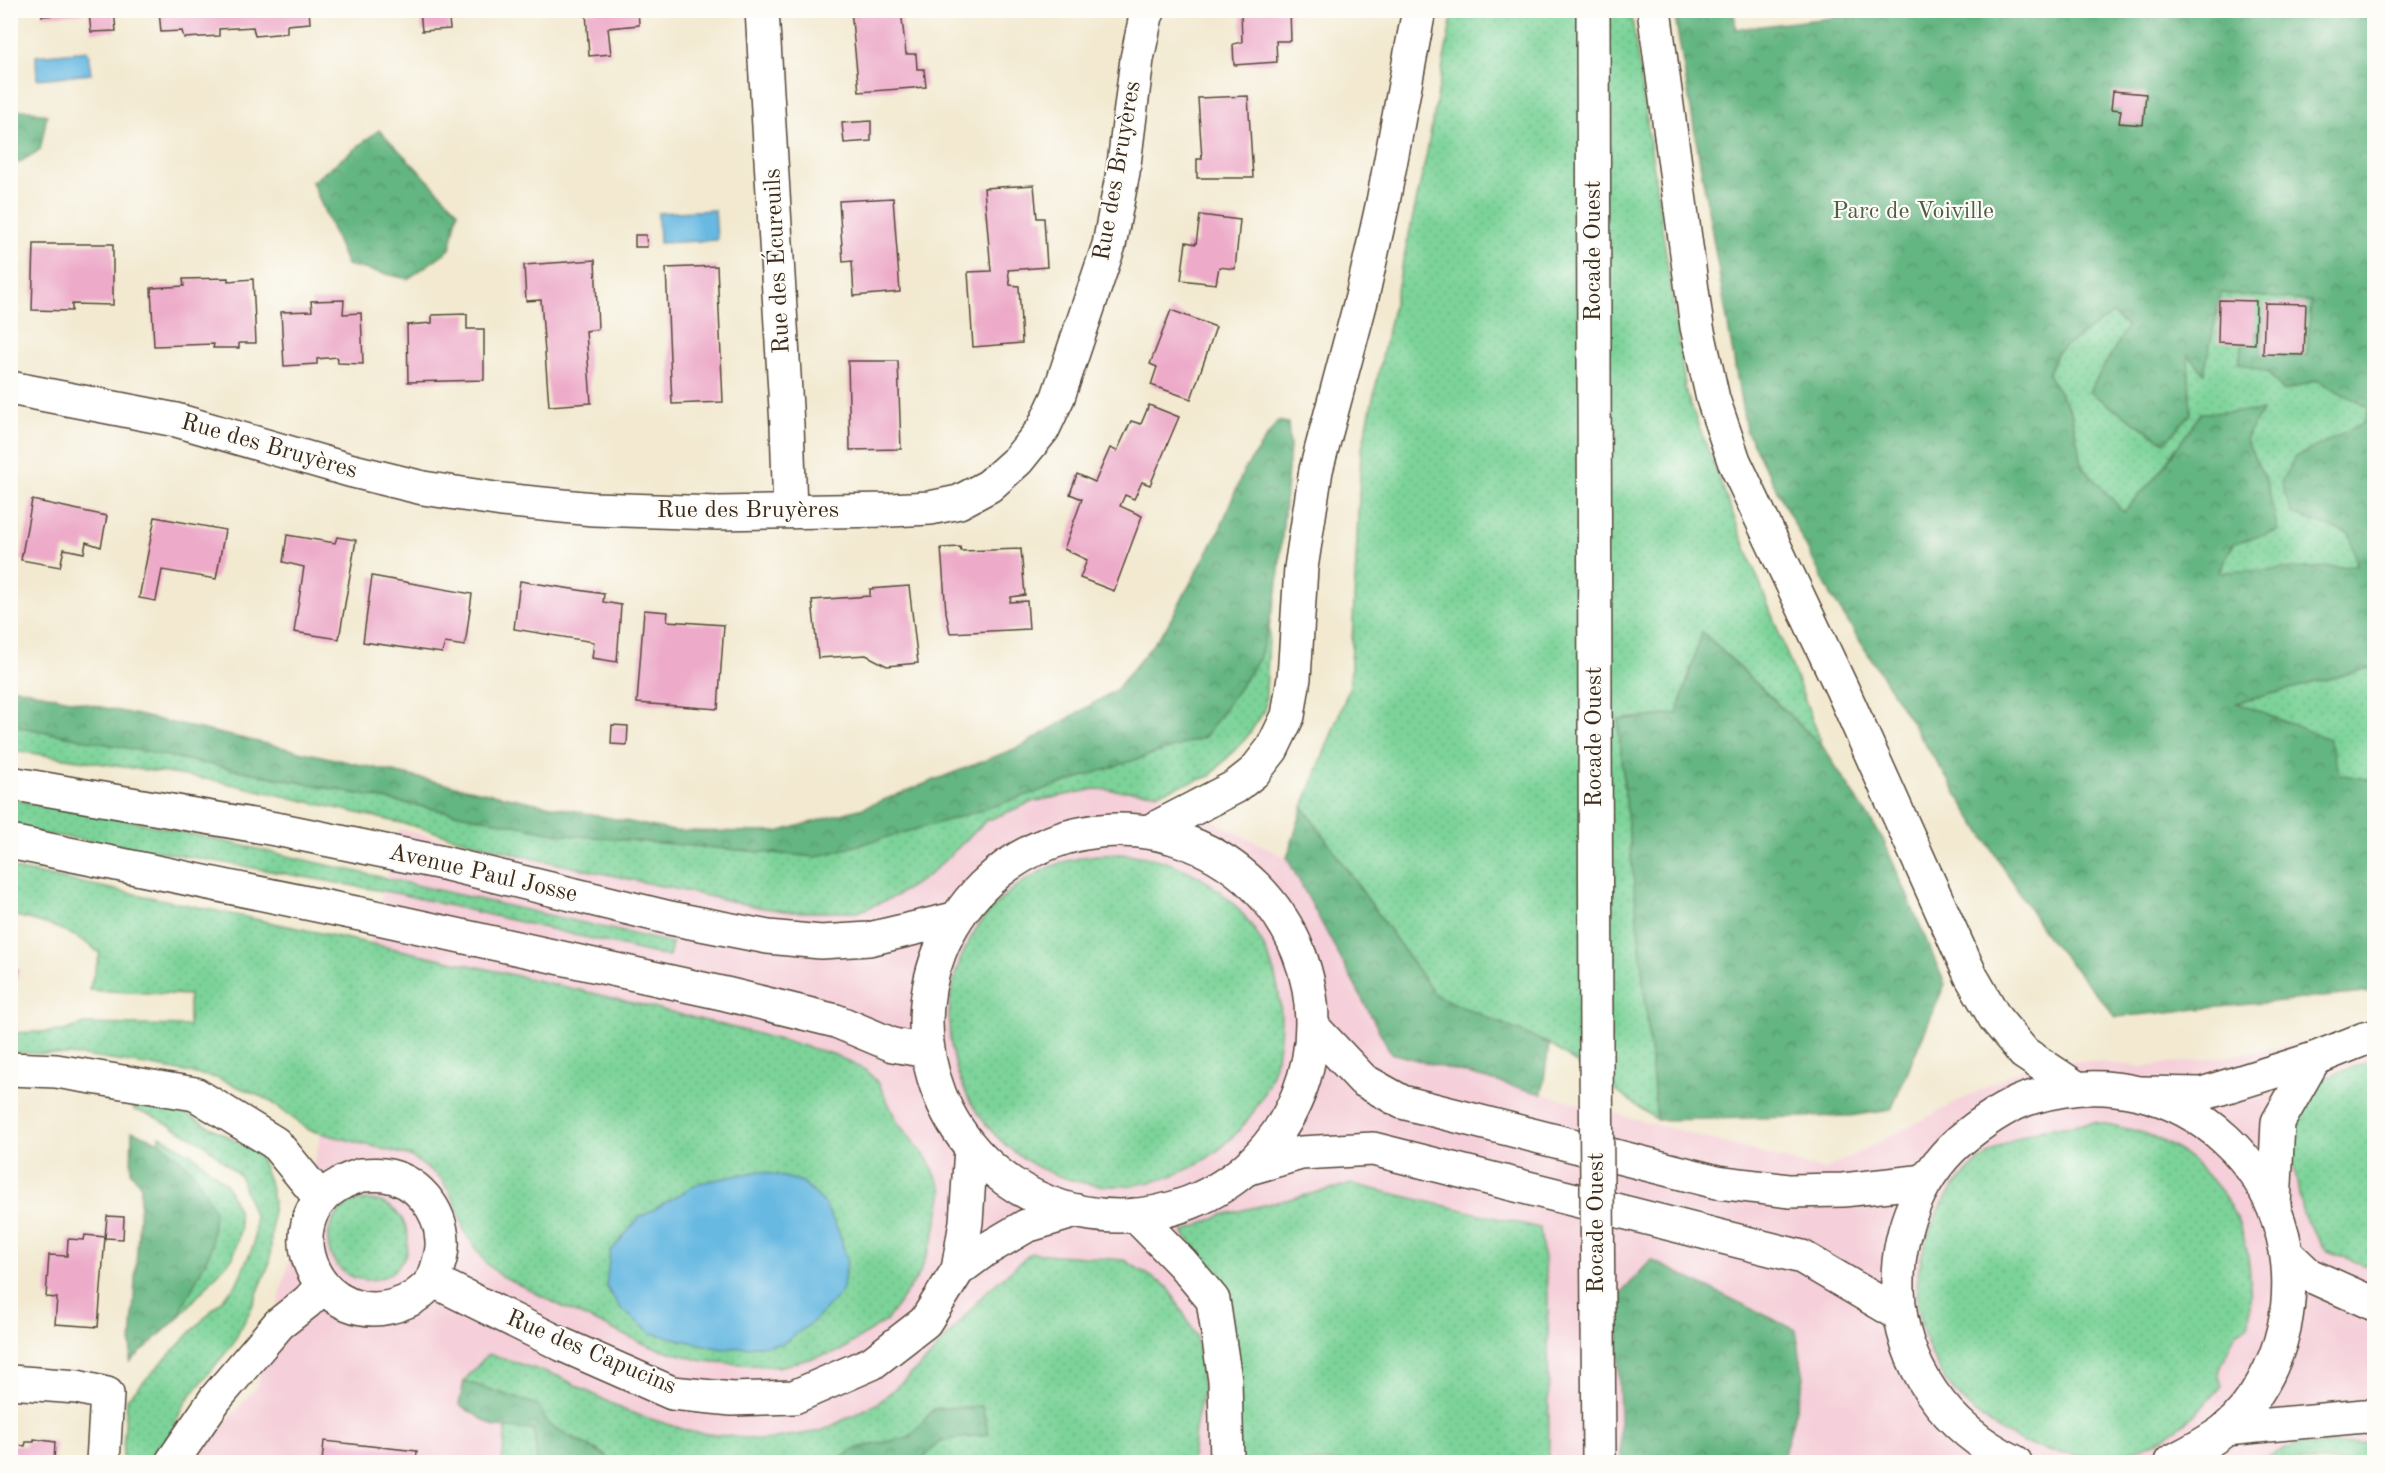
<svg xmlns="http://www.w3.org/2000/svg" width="2385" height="1473" font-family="'Old Standard TT',serif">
<defs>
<pattern id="grass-dots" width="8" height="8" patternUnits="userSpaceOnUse" patternTransform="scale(1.5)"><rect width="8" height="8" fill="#7bd399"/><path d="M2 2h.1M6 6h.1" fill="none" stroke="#6bb583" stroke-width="1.8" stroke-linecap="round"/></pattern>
<pattern id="forest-crowns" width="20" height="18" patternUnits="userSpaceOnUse" patternTransform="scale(1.5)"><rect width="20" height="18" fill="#64b581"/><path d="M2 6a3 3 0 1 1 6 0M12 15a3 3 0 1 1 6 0" fill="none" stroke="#549369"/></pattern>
</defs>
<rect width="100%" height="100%" fill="#fdfcf7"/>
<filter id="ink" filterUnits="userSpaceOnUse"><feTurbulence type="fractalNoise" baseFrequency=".0167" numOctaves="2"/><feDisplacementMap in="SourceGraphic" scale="12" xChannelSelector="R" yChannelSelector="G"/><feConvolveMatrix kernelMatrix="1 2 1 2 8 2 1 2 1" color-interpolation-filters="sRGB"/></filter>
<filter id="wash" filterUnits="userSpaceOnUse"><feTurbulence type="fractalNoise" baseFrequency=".008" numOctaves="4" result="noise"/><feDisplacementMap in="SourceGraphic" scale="24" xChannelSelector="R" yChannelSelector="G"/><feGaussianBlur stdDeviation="1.35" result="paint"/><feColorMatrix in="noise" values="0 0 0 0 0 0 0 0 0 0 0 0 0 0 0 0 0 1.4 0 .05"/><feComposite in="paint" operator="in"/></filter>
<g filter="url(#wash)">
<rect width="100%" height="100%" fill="#f2e9d0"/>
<path fill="#f5cfd9" d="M1095,789L1158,793L1287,858L1391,1053L1824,1170L2033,1063L2091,1061L2142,1067L2224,1057L2374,1030V1462H192L257,1386L399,829L758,907L791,912H858L894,897L928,876L986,821L1032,802Z"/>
<g fill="url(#grass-dots)" stroke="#5b7e5c" stroke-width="1.5">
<path d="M1453,11H1631L1686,393L1823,747L1703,632L1677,714L1618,720L1657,1120L1549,1044L1435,995L1303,807L1350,686L1361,453L1426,157Z"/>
<path d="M2221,293L2311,301L2308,355L2285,358L2269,373L2283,391L2317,380L2370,408L2363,423L2342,436L2293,514L2350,534L2358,567L2218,573L2267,483L2245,439L2261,411L2175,448L2160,472L2124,512L2083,468L2071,412L2048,375L2057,352L2113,313L2127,327L2188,353L2204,372Z"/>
<path d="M1270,616L1265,710L1247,737L1210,776L1158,793L1095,789L1032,802L986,821L928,876L894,897L858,912H791L758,907L527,857L410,825L213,780L11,750V725L560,834L816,857L1204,737L1259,659Z"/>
<path d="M2374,667V781L2340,774L2236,703Z"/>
<path d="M10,799L129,820L672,943L669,957L400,894L163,852L11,829Z"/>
<circle cx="1115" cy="1020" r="166"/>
<path d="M11,868C285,926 562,980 833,1054L867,1071L879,1084L898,1123L928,1160L943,1191L934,1237L919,1275L887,1320L840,1351L778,1367L703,1361L649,1346L563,1307L500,1275L486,1263L465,1233L456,1204L441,1178L410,1156L309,1130L267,1099L217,1078L153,1066L83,1056L11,1052L10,1033L64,1031L84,1024L189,1026V995L89,990L100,954C78,932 41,921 11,915Z"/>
<path d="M2374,1059V1269L2325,1250L2302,1212L2289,1136L2317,1081Z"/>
<path d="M133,1106L179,1110L258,1153L269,1181L273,1201L270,1262L251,1309L232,1345L186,1401L157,1462H122L127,1399L236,1285L254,1244L255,1218L240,1176L203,1143L153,1116L134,1110Z"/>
<path d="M2095,1122C2115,1126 2135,1129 2153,1137C2197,1155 2236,1200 2246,1247C2252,1272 2251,1299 2249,1325L2236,1332L2218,1373L2222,1386C2196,1416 2166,1443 2127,1452C2029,1473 1932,1407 1918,1308C1914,1278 1922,1248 1934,1220C1952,1178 1993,1144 2037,1131C2055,1126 2076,1125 2095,1122Z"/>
<path d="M160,1136L193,1155L226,1184L238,1210L240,1230L233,1257L177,1319L190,1289L193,1171L160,1142Z"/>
<path d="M1352,1184L1540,1228L1548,1292L1549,1462H1240L1231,1298L1183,1232L1222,1215Z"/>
<circle cx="368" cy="1240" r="40"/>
<path d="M1031,1253L1124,1260L1168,1287L1196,1335L1203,1389L1195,1429L1192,1462H920L940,1441L989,1434L982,1406L934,1409L909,1437L858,1448L832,1462H609L606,1455L549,1425L538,1405L464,1381L488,1354L558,1376L626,1411L692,1432L763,1440L821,1431L878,1403L926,1361L986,1292Z"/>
<path d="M506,1428L534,1430L537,1462H502Z"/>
<path d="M2374,1443V1462H2254L2298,1444Z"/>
</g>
<g fill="url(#forest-crowns)" stroke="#507050" stroke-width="1.5" fill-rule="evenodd">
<path d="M1899,10L2374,11V667L2237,703L2329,739L2340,774L2374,781V992L2116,1017L2046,935L1832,597L1746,430L1674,11H1734L1736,29ZM2221,293L2311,301L2307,355L2285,358L2259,331L2243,344L2238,363L2269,373L2283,391L2317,380L2370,408L2363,423L2295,457L2281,482L2292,514L2350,534L2357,566L2218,572L2234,543L2278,531L2267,483L2245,439L2262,411L2201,413L2160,472L2124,512L2083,468L2071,412L2048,374L2057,352L2113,314L2127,327L2089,392L2165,442L2191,414L2188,355L2204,373Z"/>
<path d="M29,110L47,115L40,150L11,167V111Z"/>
<path d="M379,130L458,211L450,249L408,279L347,265L312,182Z"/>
<path d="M1278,421L1288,423L1290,447L1277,593L1259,659L1205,737L963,816L816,857L560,834L11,725V687L478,791L674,831L777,832L863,808L1022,746L1116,690L1166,628L1220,529L1244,470Z"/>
<path d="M1702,632L1823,747L1883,839L1945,984L1891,1110L1850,1116L1657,1120L1618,720L1677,714Z"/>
<path d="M1303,807L1435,995L1549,1044L1542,1094L1391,1053L1287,858Z"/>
<path d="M132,1131L160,1142L193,1171L214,1210L211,1250L177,1319L130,1362L141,1185L131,1173Z"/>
<path d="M1651,1260L1796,1330L1804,1378L1782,1462H1621L1617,1298Z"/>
<path d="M464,1381L538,1405L549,1425L606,1456L609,1462H537L534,1430L495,1427L459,1405Z"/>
<path d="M982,1406L989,1434L940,1441L920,1462H832L858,1448L909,1437L934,1409Z"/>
</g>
<g fill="#67b9e2" stroke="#517280" stroke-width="1.5">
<path d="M88,51L91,74L37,79L36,56Z"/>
<path d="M715,210L717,240L659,243L658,213Z"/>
<path d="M760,1171L803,1182L824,1203L839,1232L847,1261L842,1292L813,1322L782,1344L722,1349L651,1333L620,1308L606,1286L610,1252L639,1218L699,1183Z"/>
</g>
<g id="blocks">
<g fill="#edabc9">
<path d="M42,10H114L116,31L91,32L89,13L42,16Z"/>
<path d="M159,10H309L310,23L287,25V33L255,36L253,27L219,29V36L184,38L182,31L161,32Z"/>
<path d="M420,10H448L450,29L422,31Z"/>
<path d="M606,10H638L639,25L608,28L611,54L589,56L586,12Z"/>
<path d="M851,10H901L906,54H916L917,69H924L926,87L859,92Z"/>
<path d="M1241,10H1290L1291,41H1276L1277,62L1234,65L1233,44L1242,42Z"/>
<path d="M2113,91L2146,94L2143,125L2119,123L2121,110L2111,109Z"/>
<path d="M1248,96L1253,178H1197V159H1202L1198,98Z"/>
<path d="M871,121V141L844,143L842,123Z"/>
<path d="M1034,185L1037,218H1044L1047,267L1008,270L1010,285L1019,286L1022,343L973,347L968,272L991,271L984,188Z"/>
<path d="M893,198L900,292L854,296L852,261L843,262L839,201Z"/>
<path d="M1200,215L1240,220L1235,269L1219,267L1216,284L1181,280L1186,242L1196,244Z"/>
<path d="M635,235H646L647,247H635Z"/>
<path d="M34,244H113V305L72,304V311L32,310Z"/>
<path d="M595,260L598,329L586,331L591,403L549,406L541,300L526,301L524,265Z"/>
<path d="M717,266L723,402L672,404L666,268Z"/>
<path d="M228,278V281L253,279L256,343H239V348H213L214,344L154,346L151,288L184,286L183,279Z"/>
<path d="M344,300L343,314L361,313L363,364L338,363L337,357L317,359V364L284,366L281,312L312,311L311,301Z"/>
<path d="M2219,300L2256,301L2255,344L2218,342Z"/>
<path d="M2265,303L2306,304L2304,355L2263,354Z"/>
<path d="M1171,310L1216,327L1191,399L1151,385L1157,367L1150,364Z"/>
<path d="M467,314V329H484V380L408,382L407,325L432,323V315Z"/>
<path d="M848,361H898L901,449L850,450Z"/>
<path d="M1149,405L1179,417L1150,485L1142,482L1134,499L1125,495L1120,506L1142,516L1114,591L1080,578L1087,560L1064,549L1082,499L1070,494L1077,474L1095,482L1110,448L1117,451L1131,421L1141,424Z"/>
<path d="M32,500L107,516L101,547L86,542L84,553L64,549L60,567L21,560Z"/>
<path d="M155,517L225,530L216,579L162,570L156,601L139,598Z"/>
<path d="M287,535L335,543L337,537L356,540L339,639L294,632L304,567L283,562Z"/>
<path d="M960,547L961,551L1021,549L1025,595L1011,597L1010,602L1027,601L1029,629L950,633L946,612L941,548Z"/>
<path d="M372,576L472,594L465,646L445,643L442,653L363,642Z"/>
<path d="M520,581L604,594L603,602L621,605L617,662L592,658L594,642L514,629Z"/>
<path d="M909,586L918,663L887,666L866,655L818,658L812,600L870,596V589Z"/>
<path d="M644,610L668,612L667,621L724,625L718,709L637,703Z"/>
<path d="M612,725L628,726L627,745L611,744Z"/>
<path d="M10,967L19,969L11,1004H10Z"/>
<path d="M107,1216L124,1217L123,1239L105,1238Z"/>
<path d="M85,1235L105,1237L98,1327L55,1324L57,1298L46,1297L49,1255L67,1256L68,1239L84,1240Z"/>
<path d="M34,1439L55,1442L54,1462H10V1444L25,1446L26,1442H34Z"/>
<path d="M324,1441L417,1451L416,1462H322Z"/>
</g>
</g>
</g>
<g filter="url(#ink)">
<use href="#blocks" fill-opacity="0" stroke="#564739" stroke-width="1.5"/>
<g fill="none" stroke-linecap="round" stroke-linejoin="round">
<g stroke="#564739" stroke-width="36">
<g id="minor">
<path d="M762,10L787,425L790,511"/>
<path d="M10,388L176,420L349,470L423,488L502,500L593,509L718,513L890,510L930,508L959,502L989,486L1018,460L1043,429L1058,397L1109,245L1123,172L1137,59L1146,16L1149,10"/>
<path d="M10,1069L56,1071L195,1094L275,1143L321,1199"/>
<path d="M2143,1093L2202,1094L2314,1059L2364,1039L2374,1037"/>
<path d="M361,1175C368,1175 376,1174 384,1175C416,1179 441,1209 442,1241C443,1251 439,1263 436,1272C432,1285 417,1297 405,1302C320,1338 268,1223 340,1184C346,1180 354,1178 361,1175Z"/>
<path d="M2274,1206L2278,1122L2314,1059"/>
<path d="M958,1270L966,1222L971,1148"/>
<path d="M434,1281L563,1345L672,1393L732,1399L794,1397L872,1363L925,1322L958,1270L985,1250L1026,1226L1076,1211"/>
<path d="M10,1382L77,1387L107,1394L103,1462"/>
<path d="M172,1462L216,1398L279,1324L307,1302L322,1287"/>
</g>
</g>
<g stroke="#564739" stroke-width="36">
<g id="major">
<path d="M1593,10L1596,1054"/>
<path d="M1654,10L1697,327L1713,399L1734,461L1842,689L1971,976L1995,1018L2024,1053L2077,1088"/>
<path d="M10,783L281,830L443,863L670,918L768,937L821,942L869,939L954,919"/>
<circle cx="1119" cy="1023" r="193"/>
<path d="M1150,831L1235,787L1254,772L1272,749L1288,716L1294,678L1301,568L1316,470L1362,297L1383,202L1419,10"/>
<path d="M10,842L365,915L726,994L836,1021L893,1045L927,1051"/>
<path d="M1313,1027L1363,1080L1402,1102L1717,1182L1789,1191L1843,1190L1926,1181"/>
<path d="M1246,1169L1301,1153L1373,1149L1802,1257L1899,1314"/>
<path d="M1135,1215L1182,1263L1213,1300L1225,1380L1227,1462"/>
<path d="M2288,1255L2309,1275L2374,1304"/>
<path d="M1598,1319L1599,1462"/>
<path d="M2226,1429L2364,1416L2374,1417"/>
<path d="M2015,1462C1946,1429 1901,1367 1898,1290C1896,1231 1921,1170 1968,1134C1987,1119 2009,1104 2033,1097C2180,1052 2316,1178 2284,1328C2276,1364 2255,1405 2226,1429C2210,1442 2189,1452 2171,1462"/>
</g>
</g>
<use href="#minor" stroke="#fff" stroke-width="33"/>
<use href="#major" stroke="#fff" stroke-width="33"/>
<g stroke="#564739" stroke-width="36" stroke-linecap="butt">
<path id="major-bridge" d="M1596,1054L1598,1319"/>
</g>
<use href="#major-bridge" stroke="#fff" stroke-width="33"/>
</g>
</g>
<g text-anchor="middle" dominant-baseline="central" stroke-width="4.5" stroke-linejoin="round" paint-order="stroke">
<g font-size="24" fill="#3b2a1e" stroke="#fdfcf7">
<text transform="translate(1118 171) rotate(-80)">Rue des Bruyères</text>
<text transform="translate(1594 251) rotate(-90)">Rocade Ouest</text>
<text transform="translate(778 261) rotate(-93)">Rue des Écureuils</text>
<text transform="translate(269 447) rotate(16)">Rue des Bruyères</text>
<text x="748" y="511">Rue des Bruyères</text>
<text transform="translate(1595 737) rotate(-90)">Rocade Ouest</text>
<text transform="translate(483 874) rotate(13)">Avenue Paul Josse</text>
<text transform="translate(1597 1223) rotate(-90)">Rocade Ouest</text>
<text transform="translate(591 1353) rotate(23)">Rue des Capucins</text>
</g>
<g font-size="24" fill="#4e5d43" stroke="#fdfcf7">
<text x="1913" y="212">Parc de Voiville</text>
</g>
</g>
<rect width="2385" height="1473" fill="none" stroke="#fdfcf7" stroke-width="36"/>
</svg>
